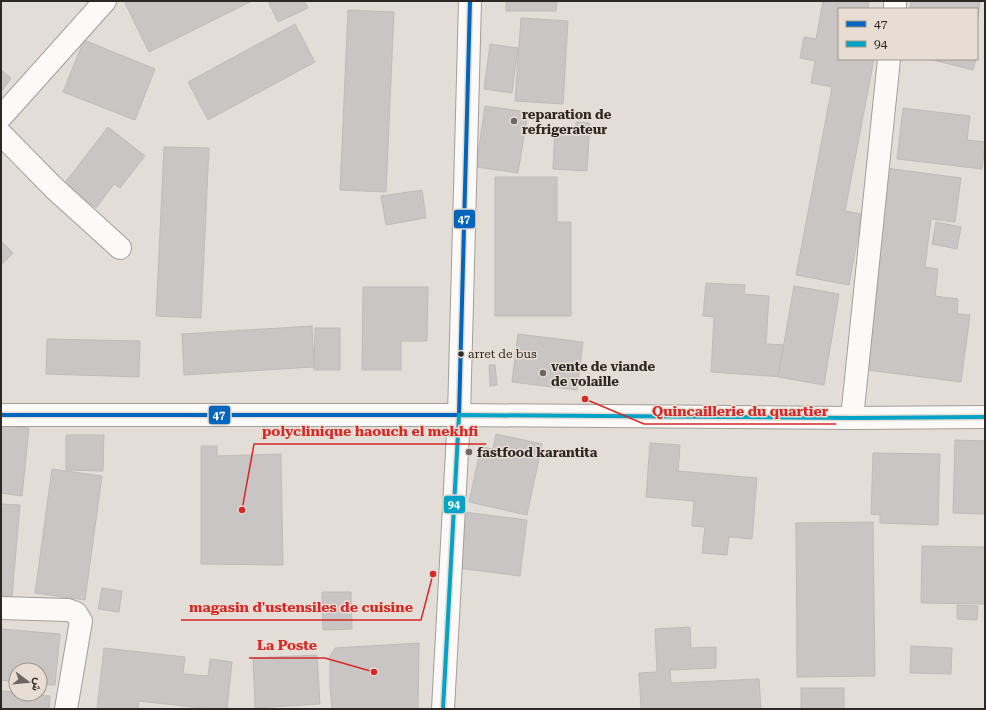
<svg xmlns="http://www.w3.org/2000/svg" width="986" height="710" font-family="'Roboto Serif',Vazirmatn,serif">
<rect width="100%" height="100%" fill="#e3ddd7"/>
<g fill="#c9c5c4" stroke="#c0bbba">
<path d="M124,1H252L149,52Z"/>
<path d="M268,1H304L308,8L278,22Z"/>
<path d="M506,1H557L556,11H506Z"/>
<path d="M823,1H869L868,9H839V59H874L845,211L862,214L849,285L796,275L832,87L811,83L815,61L800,58L804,37L816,39Z"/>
<path d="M911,1H980L978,18H977V9H910Z"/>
<path d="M348,10L394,12L386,192L340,190Z"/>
<path d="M521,18L568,21L563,104L515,101Z"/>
<path d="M295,24L315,62L208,120L188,82Z"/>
<path d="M84,40L155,69L135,120L63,92Z"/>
<path d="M490,44L518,48L512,93L484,89Z"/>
<path d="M929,59H976L973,70Z"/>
<path d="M1,70L11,78L1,92Z"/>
<path d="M485,106L528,112L518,173L476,167Z"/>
<path d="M903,108L970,116L967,140L985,142L982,169L897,159Z"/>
<path d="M576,122L590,123L587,171L553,169L555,129L576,130Z"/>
<path d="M108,127L145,156L120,188L114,184L96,208L64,184Z"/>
<path d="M164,147L209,148L201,318L156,316Z"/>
<path d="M886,168L961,178L955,222L931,219L925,267L938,269L935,296L958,299L957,314L970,315L961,382L859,369Z"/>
<path d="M495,177H557V222H571V316H495Z"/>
<path d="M422,190L426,218L386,225L381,196Z"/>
<path d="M936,222L961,227L957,249L932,244Z"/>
<path d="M1,241L13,253L1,265Z"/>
<path d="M706,283L745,285L744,294L769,296L766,344L786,345L783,377L711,372L714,317L703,316Z"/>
<path d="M794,286L839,294L824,385L778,377Z"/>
<path d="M363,287H428L427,341H401V370H362Z"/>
<path d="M312,326L314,367L184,375L182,334Z"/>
<path d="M315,328H340V370H314Z"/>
<path d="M518,334L583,342L577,390L512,382Z"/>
<path d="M47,339L140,341L139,377L46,374Z"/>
<path d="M489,365H495L497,385L490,386Z"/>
<path d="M1,425L29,428L22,496L1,493Z"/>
<path d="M496,434L542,444L527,515L469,502L481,447L493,449Z"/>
<path d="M66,435H104L103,471L66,470Z"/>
<path d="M955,440L985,441V514L953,513Z"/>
<path d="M650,443L680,445L678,471L757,478L752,539L729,537L727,555L702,553L705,527L692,526L694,501L646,497Z"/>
<path d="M201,446H217V456L281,454L283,565L201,564Z"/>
<path d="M873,453L940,454L938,525L880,523V515L871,514Z"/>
<path d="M52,469L102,476L85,600L35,593Z"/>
<path d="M1,504L20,505L12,596L1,595Z"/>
<path d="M464,512L527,520L520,576L457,568Z"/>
<path d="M873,522L875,676L797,677L796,523Z"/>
<path d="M922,546L985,547V604L921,603Z"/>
<path d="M102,588L122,591L119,612L98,609Z"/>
<path d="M322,592H351L352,629L323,630Z"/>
<path d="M957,605L978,606L977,620L957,619Z"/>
<path d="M690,627L691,648L716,647V668L670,670L671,683L759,679L761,709H641L639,673L657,672L655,629Z"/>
<path d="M1,629L60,634L55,685L40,684V670H16V682L1,680Z"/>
<path d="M419,643L418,709H328H332L330,687V656L335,648Z"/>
<path d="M911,646L952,648L951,674L910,673Z"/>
<path d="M104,648L185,657L183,674L208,676L210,659L232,662L227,709H210L139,701L138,709H97Z"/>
<path d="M317,655L320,704L255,708L253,658Z"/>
<rect x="801" y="688" width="43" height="21"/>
<path d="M1,691L16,692V694L50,696L49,709H1Z"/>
</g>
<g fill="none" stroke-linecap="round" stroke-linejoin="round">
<g stroke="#a29e99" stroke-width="24">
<g id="minor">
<path d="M895,9V1"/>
<path d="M1,117L105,1"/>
<path d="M1,134L54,188L120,248"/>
<path d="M852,418L889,59"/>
<path d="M1,608L68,610L76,613L81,621L66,709"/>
</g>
</g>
<g stroke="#a29e99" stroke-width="24">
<g id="tertiary">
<path d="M1,415H459L470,1"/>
<path d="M443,709L459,415L852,418L985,417"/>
</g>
</g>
<use href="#minor" stroke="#fbfaf9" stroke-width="22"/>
<use href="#tertiary" stroke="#fbfaf9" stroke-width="22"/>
<g stroke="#e8ddd2" stroke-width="7">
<path id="bus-1" d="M1,415H459L470,1"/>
</g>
<g stroke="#e8ddd2" stroke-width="7">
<path id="bus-2" d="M443,709L459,415L852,418L985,417"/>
</g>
<use href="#bus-1" stroke="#0065bd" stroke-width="4"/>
<use href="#bus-2" stroke="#02a3c6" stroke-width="4"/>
</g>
<g fill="#6c6763" stroke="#e8ddd2" stroke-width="1.5">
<circle cx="514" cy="121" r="4"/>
<circle cx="543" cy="373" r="4"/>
<circle cx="469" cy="452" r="4"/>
</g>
<circle fill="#2c2824" stroke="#e8ddd2" stroke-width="1.5" cx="461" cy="354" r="3.5"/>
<g text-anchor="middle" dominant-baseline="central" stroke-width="3" stroke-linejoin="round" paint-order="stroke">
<g font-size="12" fill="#2c2824" stroke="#e8ddd2" text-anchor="start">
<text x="468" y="354">arret de bus</text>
</g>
<g font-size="13" font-weight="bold" fill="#2c2824" stroke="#e8ddd2" text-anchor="start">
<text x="522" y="114">reparation de<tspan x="522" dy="15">refrigerateur</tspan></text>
<text x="551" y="366">vente de viande<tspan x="551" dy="15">de volaille</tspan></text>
<text x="477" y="452">fastfood karantita</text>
</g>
</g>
<path fill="none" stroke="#d62828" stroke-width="1.5" d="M585 399L644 424H836M242 510L254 444H486M433 574L421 620H181M374 672L325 658H249"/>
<g fill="#d62828" stroke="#e8ddd2" stroke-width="1.5">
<circle cx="585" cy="399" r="4"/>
<circle cx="242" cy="510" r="4"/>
<circle cx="433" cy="574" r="4"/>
<circle cx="374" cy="672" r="4"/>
</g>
<g font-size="14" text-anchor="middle" font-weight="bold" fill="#d62828" stroke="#e8ddd2" stroke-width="3" stroke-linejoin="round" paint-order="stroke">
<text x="740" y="416">Quincaillerie du quartier</text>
<text x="370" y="436">polyclinique haouch el mekhfi</text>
<text x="301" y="612">magasin d'ustensiles de cuisine</text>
<text x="287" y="650">La Poste</text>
</g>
<g stroke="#e8ddd2" stroke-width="1.5">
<rect x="453" y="209" width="23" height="20" rx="4" fill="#0065bd"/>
<rect x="208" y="405" width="23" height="20" rx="4" fill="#0065bd"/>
<rect x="443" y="495" width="23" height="19" rx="4" fill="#02a3c6"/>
</g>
<g font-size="11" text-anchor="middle" font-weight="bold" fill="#fff">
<text x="464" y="223">47</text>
<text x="219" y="419">47</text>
<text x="454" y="508">94</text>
</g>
<rect width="986" height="710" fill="none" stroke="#2c2824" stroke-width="4"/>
<rect x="838" y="8" width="140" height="52" fill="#e8ddd2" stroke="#9d958c"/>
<rect x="846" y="21" width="20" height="6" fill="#0065bd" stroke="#9d958c"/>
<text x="874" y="28" font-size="12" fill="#2c2824">47</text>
<rect x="846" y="41" width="20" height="6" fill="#02a3c6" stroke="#9d958c"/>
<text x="874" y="48" font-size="12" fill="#2c2824">94</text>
<g transform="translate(28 682) rotate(106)"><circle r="19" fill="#e8ddd2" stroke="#9d958c"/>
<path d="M0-3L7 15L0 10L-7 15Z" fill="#6c6763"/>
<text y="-6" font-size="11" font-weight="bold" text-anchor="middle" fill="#2c2824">ش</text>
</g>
</svg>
